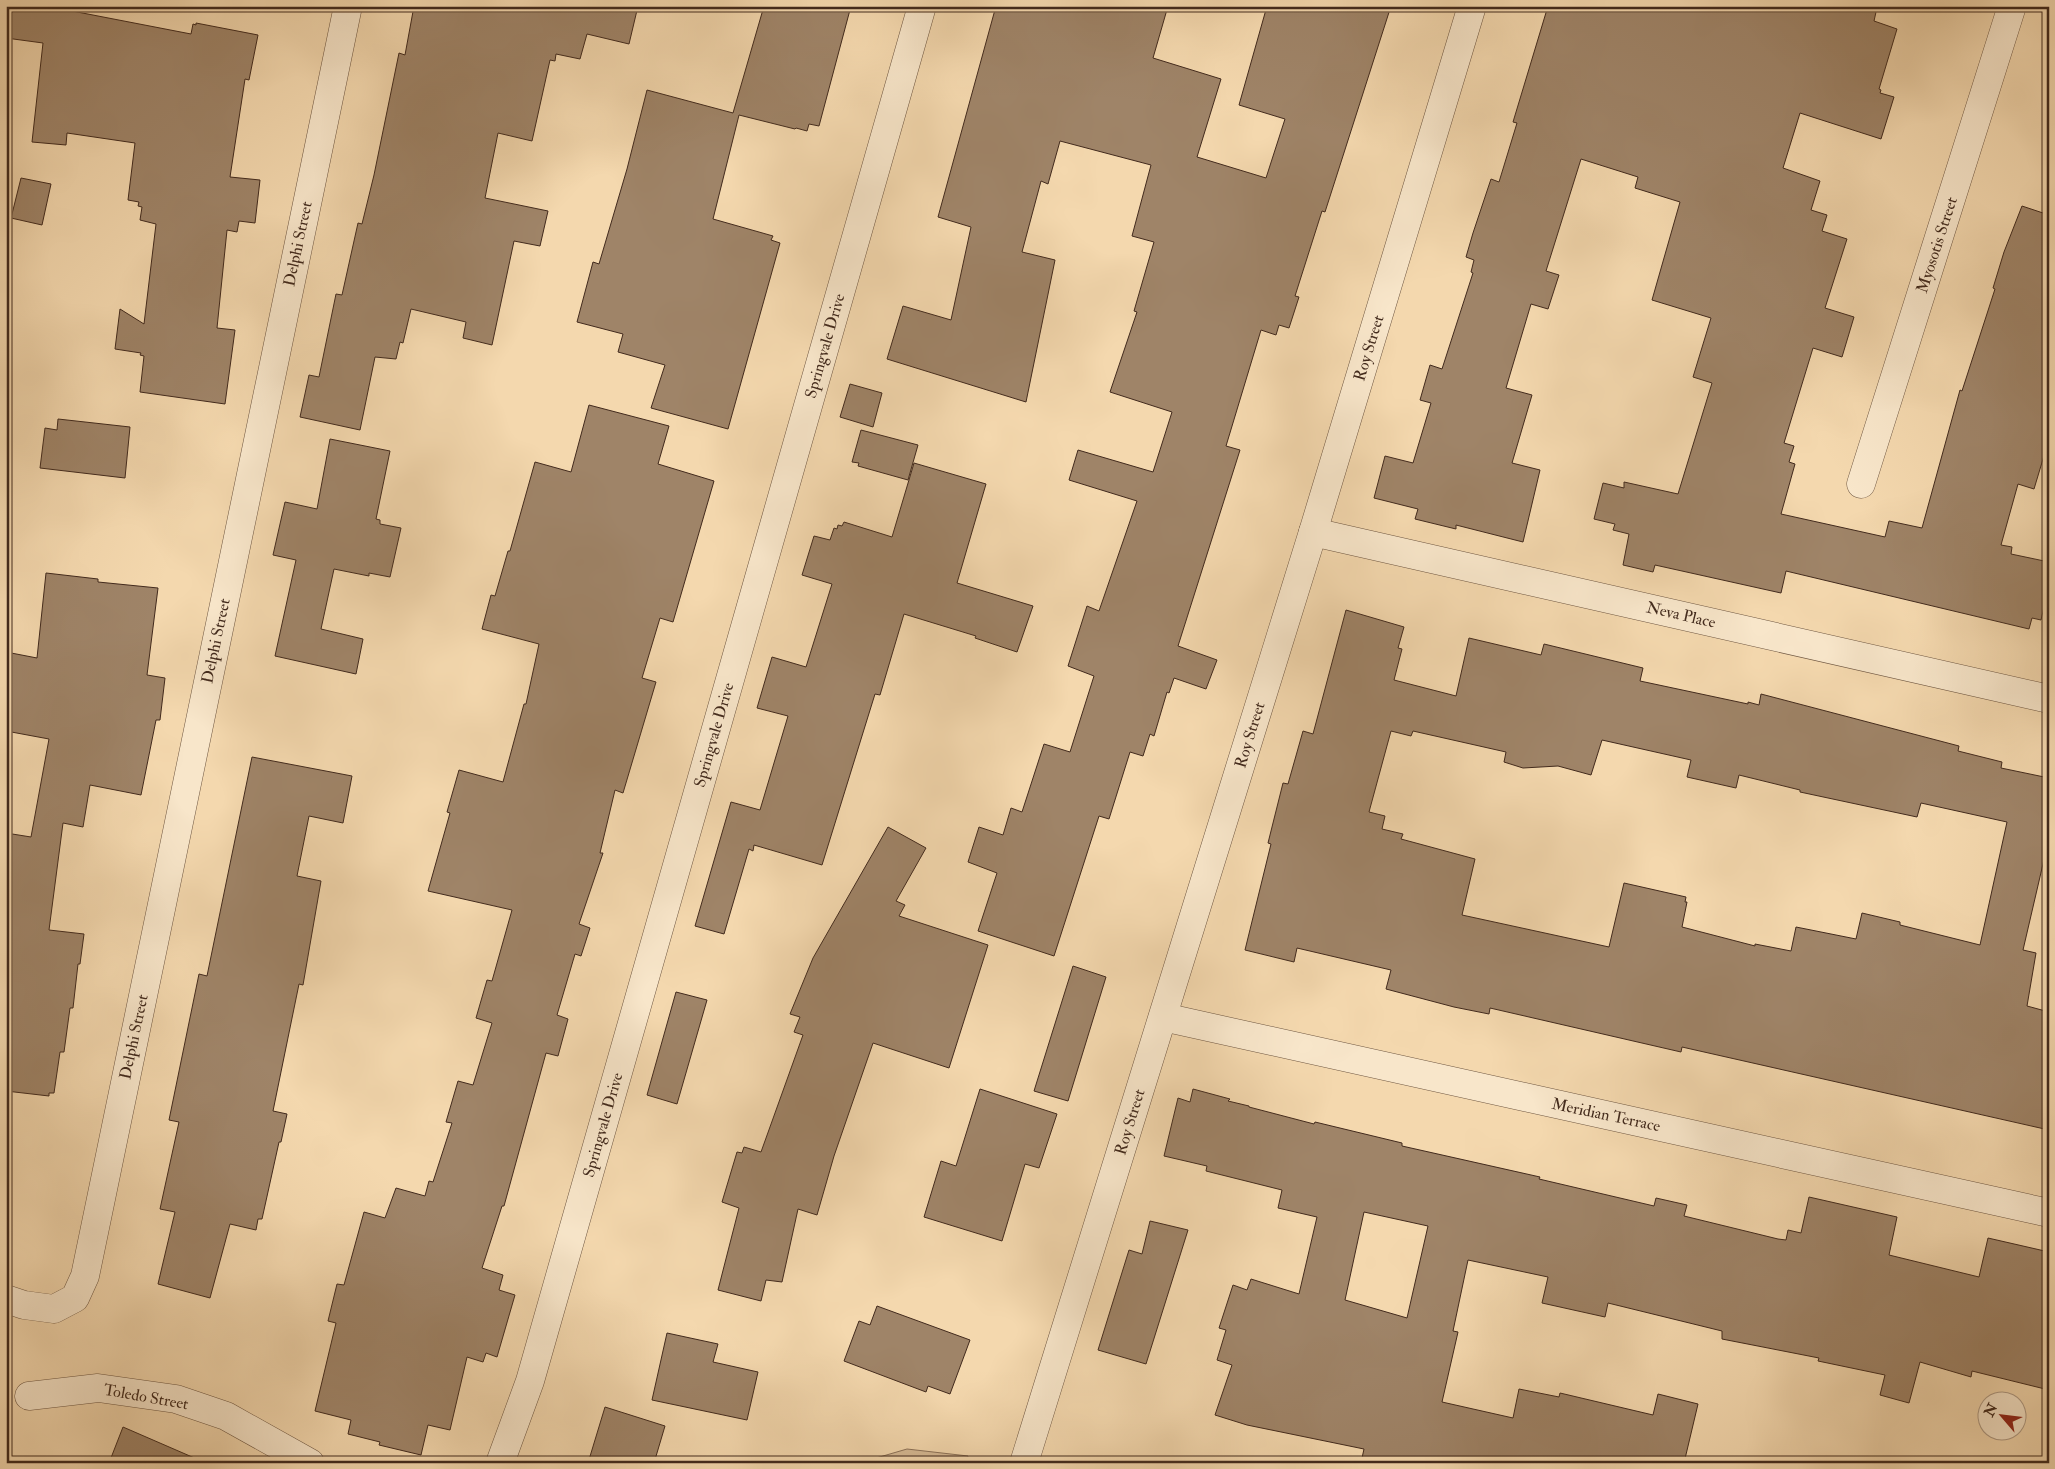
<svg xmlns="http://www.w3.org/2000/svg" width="2055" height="1469" font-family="'IM FELL Double Pica',serif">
<rect width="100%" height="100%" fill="#f4d8ae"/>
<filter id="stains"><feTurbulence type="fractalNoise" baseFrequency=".004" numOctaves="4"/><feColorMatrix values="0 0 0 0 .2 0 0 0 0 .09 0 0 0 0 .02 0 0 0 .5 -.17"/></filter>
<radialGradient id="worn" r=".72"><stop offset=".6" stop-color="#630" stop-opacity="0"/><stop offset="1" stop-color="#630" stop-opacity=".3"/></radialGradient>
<path fill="#d6ba95" stroke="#8c7259" d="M907,1449L968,1456L966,1463H859Z"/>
<g fill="#9f8468" stroke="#422a1d" fill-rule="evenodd">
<path d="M6,6H68L67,10L191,34L193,24L196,25V23L258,35L249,80L245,79L230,177L260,180L255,223L239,221L237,232L227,230L217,328L235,330L225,404L140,392L144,356L140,355L141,353L115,349L120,309L144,324L156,224L140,220L142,207L138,206L139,202L128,200L135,143L67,133L66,145L32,142L43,43L6,38Z"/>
<path d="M414,6H638L629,44L587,34L580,59L556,54L555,61L550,60L532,141L498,133L485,198L548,211L540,246L514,241L492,345L463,338L466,322L411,309L403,343L400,342L396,359L375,357L360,430L300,417L309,375L319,377L336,294L342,295L358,223L362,224L374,175L399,53L405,55Z"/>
<path d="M764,6H851L819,126L809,124L807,131L796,128L795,129L739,115L713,219L773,236L771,240L780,243L728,429L651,408L665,365L618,352L623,334L577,322L593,262L599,264L627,169L647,90L733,113Z"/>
<path d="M996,6H1168L1153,58L1221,79L1197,157L1266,178L1285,119L1239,105L1267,6H1391L1325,212L1322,211L1295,296L1299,297L1289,328L1279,325L1276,335L1261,330L1226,446L1240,450L1178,646L1217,660L1206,689L1174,678L1169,693L1167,692L1154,736L1150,734L1143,756L1130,752L1109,819L1099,816L1054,956L978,931L997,873L968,862L979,827L1003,835L1011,808L1022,812L1044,744L1070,752L1094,676L1068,666L1087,606L1099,611L1137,501L1069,480L1078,450L1153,472L1172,412L1110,392L1137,312L1134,311L1154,242L1132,236L1151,165L1060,141L1048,184L1041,181L1022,252L1055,260L1026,402L887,359L903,306L951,320L971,227L938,217Z"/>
<path d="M1548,6H1858L1876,12L1874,21L1897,29L1879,89L1881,90L1880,93L1894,97L1881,139L1800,113L1783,168L1820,181L1811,210L1827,215L1822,231L1847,239L1825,308L1854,317L1842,357L1813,348L1784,443L1794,446L1789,462L1795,464L1781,514L1885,537L1889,521L1922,528L1960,390L1962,391L1995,289L1993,288L2004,252L2022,206L2049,215V439L2034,489L2018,484L2001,545L2012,547L2011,554L2049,562V585L2041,620L2032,618L2029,629L1786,571L1781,593L1655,565L1653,572L1623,565L1629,534L1613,530L1615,524L1594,519L1603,483L1624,488V482L1678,494L1712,383L1693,377L1711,318L1652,300L1680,202L1635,188L1638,177L1581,159L1546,271L1559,275L1548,309L1531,304L1506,388L1532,395L1512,463L1540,470L1523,542L1456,525V529L1415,519L1418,509L1374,498L1385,456L1413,463L1431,403L1420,400L1430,365L1442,369L1473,273L1471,272L1474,260L1466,257L1473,233L1491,179L1499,182L1517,123L1513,122Z"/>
<path d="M21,178L51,184L42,225L11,218Z"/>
<path d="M850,384L882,393L873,427L840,417Z"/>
<path d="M589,405L669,426L658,464L714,481L673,622L660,618L642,678L656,682L623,793L615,790L600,853H603L579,924L590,928L581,956L575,954L557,1015L568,1019L558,1056L546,1053L504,1206H502L482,1268L503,1275L499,1290L515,1295L497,1357L486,1353L483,1362L467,1357L450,1430L428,1425L421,1455L379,1445L380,1442L348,1434L351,1420L315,1411L336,1323L328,1321L337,1284L344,1285L364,1212L385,1218L396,1188L425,1196L429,1181L433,1182L452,1123L446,1122L458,1081L473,1085L492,1023L476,1018L487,980L492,981L512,910L428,891L450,813L447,812L459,770L503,782L524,704H526L539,644L482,629L491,595L495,596L508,551H510L535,462L571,472Z"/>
<path d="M58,419L130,427L125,478L40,468L45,428L57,430Z"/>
<path d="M861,430L918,445L908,480L858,466L859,463L852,462Z"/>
<path d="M330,439L390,451L376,519L380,520V524L401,528L390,577L369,573V576L334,569L321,629L363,639L356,674L275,656L296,560L273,555L285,502L317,509Z"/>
<path d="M914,463L986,484L957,583L1033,606L1017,652L975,638L976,636L904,614L880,695L875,694L822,865L754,845L753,851L749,849L724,934L695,926L731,802L760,810L788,716L757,708L772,657L806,667L832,584L802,575L814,536L830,540L834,528L837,529L838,525L842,526L844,522L892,537Z"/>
<path d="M46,573L98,579V582L158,588L147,675L165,678L160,720H156L141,795L90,785L83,827L63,823L49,930L84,934L80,964H78L73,1008H70L64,1052H60L54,1093H49V1096L6,1091V833L31,837L49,739L6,731V652L37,658Z"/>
<path d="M1346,610L1404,627L1398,648L1402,649L1394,680L1456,696L1469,638L1541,655L1544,644L1643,668L1640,681L1748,704V702L1759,705L1761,694L1959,746L1958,751L2002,762L2001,768L2049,778V838L2023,950L2036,953L2027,1006L2049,1012V1130L1682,1047L1681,1052L1490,1008L1489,1014L1454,1007L1386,989L1391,970L1297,948L1294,962L1245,950L1271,844L1268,843L1283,783L1288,784L1303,731L1313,734ZM1391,731L1411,736L1413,731L1506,752L1504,762L1523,768L1558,766L1591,775L1602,740L1691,760L1687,777L1736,788L1739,775L1800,790V792L1917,817L1921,803L2007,822L1980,945L1900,925V922L1862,913L1856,939L1796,927L1791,951L1755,944V946L1682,927L1687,902H1685L1686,897L1624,883L1609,947L1462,915L1475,859L1401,839L1403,834L1382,829L1385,816L1369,812Z"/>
<path d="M252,757L352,776L343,823L309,816L297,876L321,881L303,985L299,984L273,1111L287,1114L281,1142H279L262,1219H258L256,1230L230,1224L210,1298L158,1284L175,1212L160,1209L179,1122L169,1120L199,974L207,976Z"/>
<path d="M888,827L926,848L896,901L905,905L899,916L988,945L949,1068L873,1043L834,1156L817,1215L798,1209L782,1282L766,1280L761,1301L718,1290L739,1208L722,1202L737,1152L742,1153L744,1147L761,1152L803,1035L794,1032L800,1017L790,1014L813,958Z"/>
<path d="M1073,966L1106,977L1068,1101L1034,1091Z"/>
<path d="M676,992L707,1000L677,1104L647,1095Z"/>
<path d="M980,1089L1057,1114L1039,1168L1025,1164L1002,1241L924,1217L941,1161L956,1166Z"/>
<path d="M1193,1089L1230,1099L1228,1101L1249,1106V1107L1314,1124L1315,1122L1402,1143V1146L1540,1177L1539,1179L1654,1206L1656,1198L1687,1205L1684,1216L1778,1239L1786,1240L1788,1230L1801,1233L1809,1197L1897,1217L1889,1255L1979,1277L1988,1238L2049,1252V1390L1972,1371L1971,1377L1920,1362L1909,1403L1880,1395L1885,1375L1818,1361L1819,1358L1722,1339V1331L1608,1303L1605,1317L1542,1303L1548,1277L1468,1260L1453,1331L1458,1332L1442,1402L1513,1418L1519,1389L1559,1397L1560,1393L1653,1415L1658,1394L1698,1404L1684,1463H1384L1362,1458L1364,1449L1247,1425L1215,1415L1232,1365L1217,1360L1226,1330L1219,1328L1233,1285L1247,1290L1251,1279L1299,1294L1317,1217L1278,1208L1282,1190L1206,1171L1207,1166L1164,1156L1178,1098L1190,1102ZM1364,1212L1428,1226L1407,1318L1345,1300Z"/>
<path d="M1150,1221L1188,1230L1146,1364L1098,1350L1129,1250L1142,1254Z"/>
<path d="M877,1306L970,1340L950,1394L928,1386L926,1392L844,1361L859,1321L870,1325Z"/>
<path d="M667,1333L718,1344L713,1362L758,1372L747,1420L652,1400Z"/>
<path d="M605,1407L665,1426L654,1463H588Z"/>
<path d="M123,1427L206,1463H109Z"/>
</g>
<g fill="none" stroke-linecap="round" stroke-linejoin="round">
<g stroke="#6e5641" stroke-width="29">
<g id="minor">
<path d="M1861,484L2012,6"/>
<path d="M1313,532L2049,699"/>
<path d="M1163,1017L2049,1213"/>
<path d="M6,1299L24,1305L54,1309L75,1298L85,1276L348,6"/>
<path d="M29,1396L98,1388L176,1399L226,1416L310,1463"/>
<path d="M500,1463L530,1381L922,6"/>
<path d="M1024,1463L1313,532L1472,6"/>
</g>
</g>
<use href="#minor" stroke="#f8e6ca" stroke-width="28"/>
</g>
<g text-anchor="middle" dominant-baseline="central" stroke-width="5" stroke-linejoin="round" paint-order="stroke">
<g font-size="16" fill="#422a1d" stroke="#f8e6ca">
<text transform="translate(298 244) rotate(-78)">Delphi Street</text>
<text transform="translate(1937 245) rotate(-72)">Myosotis Street</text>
<text transform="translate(825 346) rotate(-74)">Springvale Drive</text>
<text transform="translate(1369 348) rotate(-73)">Roy Street</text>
<text transform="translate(1681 615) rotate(13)">Neva Place</text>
<text transform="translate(216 641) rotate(-78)">Delphi Street</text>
<text transform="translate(714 735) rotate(-74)">Springvale Drive</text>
<text transform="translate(1250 735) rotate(-73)">Roy Street</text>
<text transform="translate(134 1037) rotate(-78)">Delphi Street</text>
<text transform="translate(1606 1115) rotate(12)">Meridian Terrace</text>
<text transform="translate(1130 1122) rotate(-73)">Roy Street</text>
<text transform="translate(603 1125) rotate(-74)">Springvale Drive</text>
<text transform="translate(146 1397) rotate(10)">Toledo Street</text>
</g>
</g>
<rect width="2055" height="1469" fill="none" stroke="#f4d8ae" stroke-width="25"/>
<rect x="8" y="8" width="2040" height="1454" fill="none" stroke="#422a1d" stroke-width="2.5"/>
<rect x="12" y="12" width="2030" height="1444" fill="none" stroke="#422a1d"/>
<g transform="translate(2002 1416) rotate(298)"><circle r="24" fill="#f8e6ca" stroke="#af9b85"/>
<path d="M0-4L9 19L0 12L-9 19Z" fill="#8f2418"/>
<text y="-8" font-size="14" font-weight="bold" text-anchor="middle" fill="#422a1d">N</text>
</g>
<rect width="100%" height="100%" filter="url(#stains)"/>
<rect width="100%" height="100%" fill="url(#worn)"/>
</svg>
